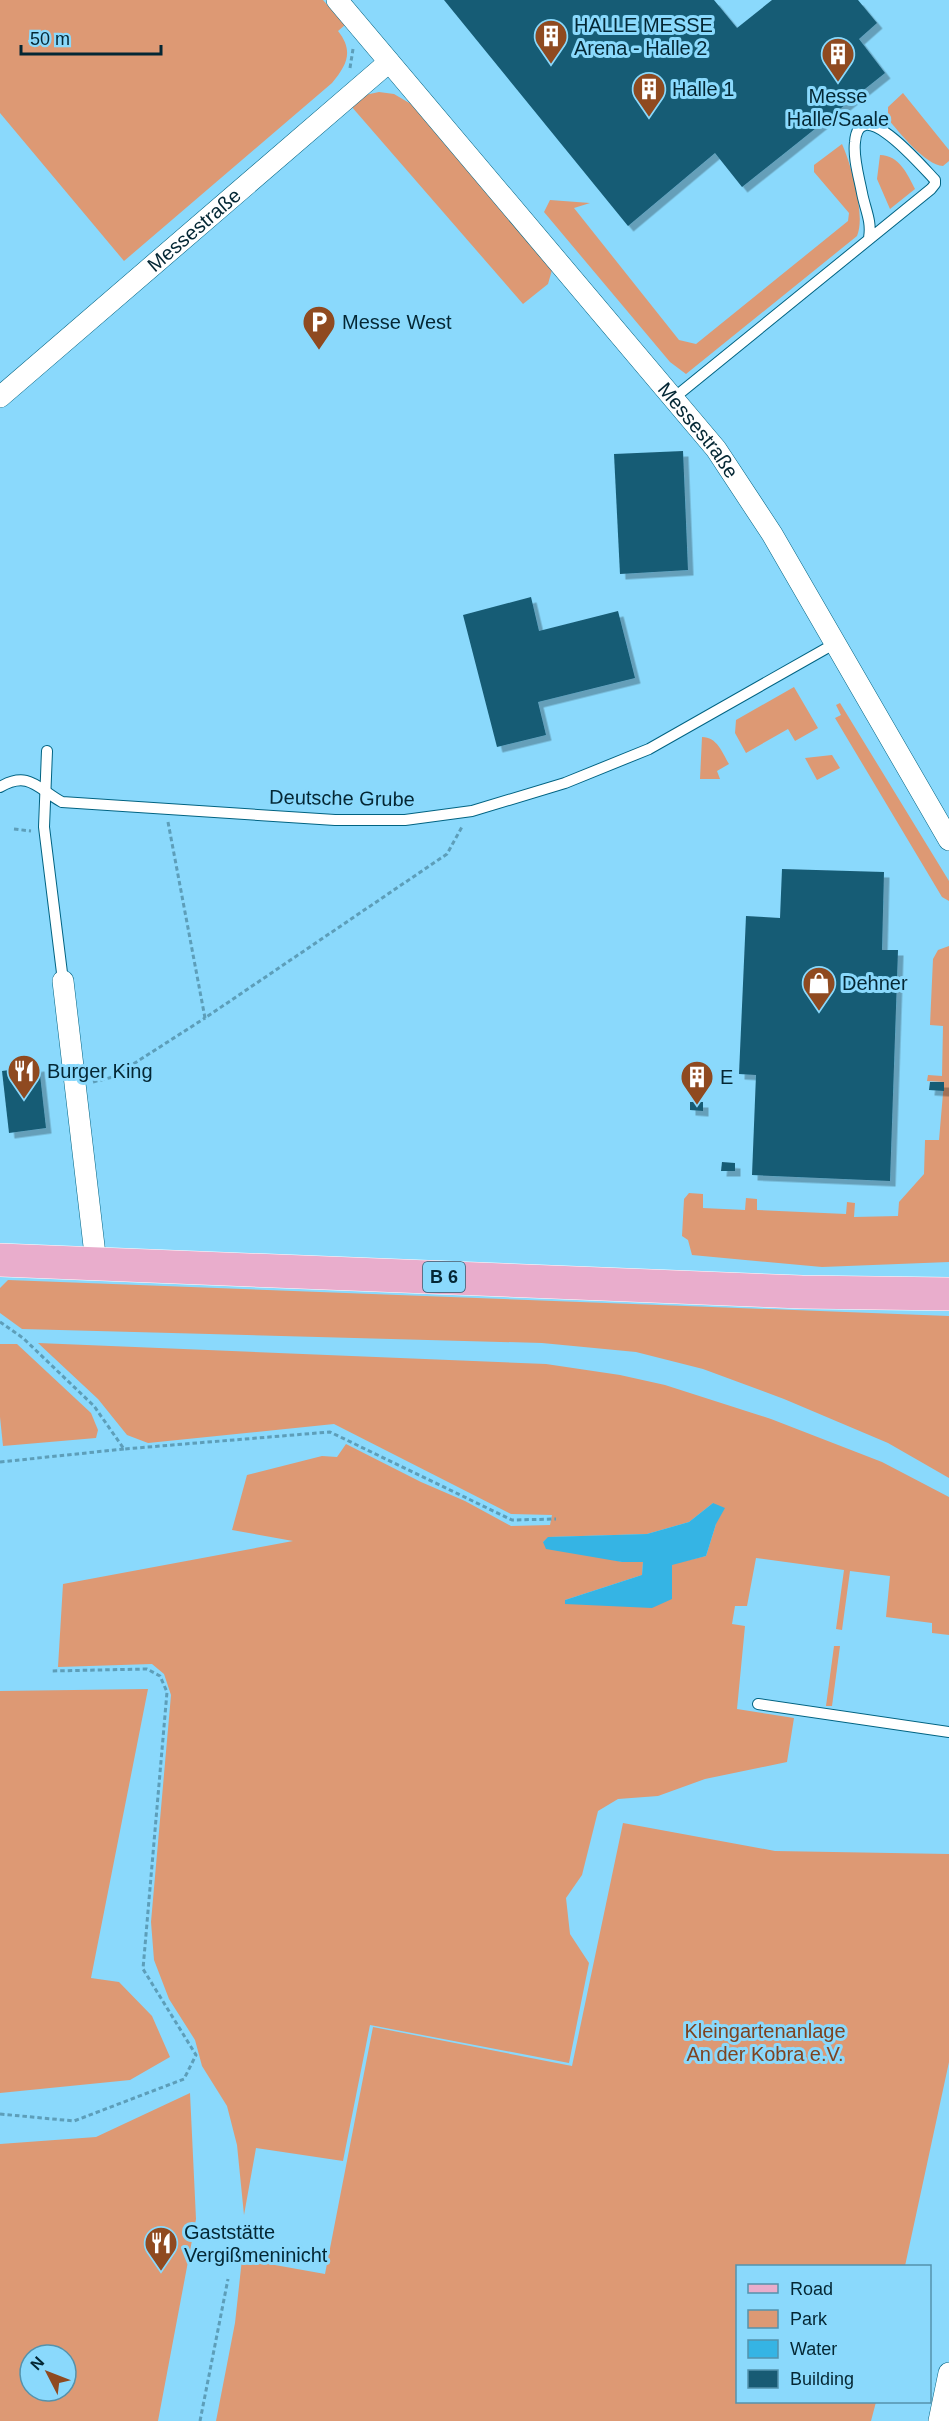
<svg xmlns="http://www.w3.org/2000/svg" width="949" height="2421" font-family="Arial,sans-serif">
<defs>
<filter id="shadow"><feDropShadow dx="5.5" dy="5.5" stdDeviation="0" flood-color="#0004"/></filter>
</defs>
<rect width="100%" height="100%" fill="#8ad9fc"/>
<g fill="#dd9974" fill-rule="evenodd">
<path d="M0,0H323L345,25L338,31C354,51 347,65 332,83L124,261L0,113Z"/>
<path d="M379,92L394,94L411,104L552,270L548,284L523,304L351,106L365,95Z"/>
<path d="M903,93L949,150V161L943,166C925,165 899,132 888,119V107Z"/>
<path d="M842,144C851,164 866,216 857,236L686,374L670,362L544,212L550,200L590,203L574,208L679,340L696,344L848,221L849,213L814,172V165Z"/>
<path d="M880,155C899,155 908,175 915,189L890,209L877,179Z"/>
<path d="M794,687L818,728L795,741L788,729L746,753L735,733L736,720Z"/>
<path d="M840,703L949,881V901L942,897L835,718L841,715L836,705Z"/>
<path d="M702,737C717,737 722,752 729,764L717,771L720,779H700Z"/>
<path d="M832,755L840,768L817,780L805,758Z"/>
<path d="M949,946V1262L822,1267L692,1255L688,1240L682,1236L684,1199L689,1193L703,1194V1208L745,1210L746,1198L757,1199V1210L846,1214L847,1202L855,1203L854,1217L898,1216L899,1202L924,1174L925,1140H939L944,1082L927,1081L928,1075L942,1076L943,1026L930,1025L933,959L938,950Z"/>
<path d="M8,1280L949,1316V1478L888,1443L784,1399L703,1369L636,1352L542,1343L22,1329L0,1313V1288Z"/>
<path d="M38,1343L546,1364L620,1375L665,1385L771,1419L882,1462L949,1497V1635L932,1633V1623L886,1617L890,1576L850,1571L842,1630L836,1629L844,1570L756,1558L747,1606H735L732,1624L745,1626L737,1709L794,1718L787,1762L705,1779L658,1796L618,1799L598,1811L582,1875L566,1898L570,1934L589,1963L569,2063L370,2025L343,2161L256,2148L244,2215L237,2145L227,2106L202,2066L195,2040L169,1999L154,1960L151,1922L171,1695L164,1674L152,1664L58,1667L63,1584L293,1541L232,1530L247,1475L322,1456L337,1457L346,1444L421,1482L465,1501L511,1526L550,1525L552,1515L511,1514L334,1424L148,1443L127,1435L98,1399ZM713,1503L716,1524L706,1556L672,1564L565,1604V1600L642,1575L643,1562H622L543,1542L549,1537L647,1534L689,1522Z"/>
<path d="M0,1344H17L91,1413L98,1430L96,1438L3,1446L0,1417Z"/>
<path d="M834,1646H840L832,1706H826Z"/>
<path d="M148,1689L91,1978L119,1982L152,2016L170,2057L130,2080L0,2093V1691Z"/>
<path d="M623,1823L775,1851L949,1854V2062L905,2266H738V2402H876L871,2421H216L235,2323L242,2259L325,2274L373,2027L572,2066Z"/>
<path d="M190,2093L196,2219L158,2421H0V2144L96,2137ZM30,2355H66V2391H30Z"/>
</g>
<path fill="#35b4e4" d="M713,1503L725,1508L716,1524L706,1556L672,1565V1599L652,1608L565,1604V1600L642,1575L643,1562H622L546,1549L543,1542L548,1537L647,1534L689,1522Z"/>
<g fill="#185b74" filter="url(#shadow)">
<path d="M444,0H714L737,28L772,0H858L877,23L859,39L885,73L742,187L715,153L628,226Z"/>
<path d="M683,451L688,570L620,574L614,454Z"/>
<path d="M531,597L539,631L618,611L635,678L538,702L546,735L497,747L463,615Z"/>
<path d="M782,869L884,872L882,950H898L890,1181L752,1175L756,1075L739,1074L746,916L780,918Z"/>
<path d="M39,1066L46,1128L9,1133L2,1071Z"/>
<path d="M930,1082H944V1091L929,1090Z"/>
<path d="M690,1102H703V1111L690,1110Z"/>
<path d="M722,1162L735,1163V1171H721Z"/>
</g>
<g fill="none" stroke-linecap="round" stroke-linejoin="round">
<g stroke="#006382" stroke-width="12">
<g id="lane">
<path d="M675,397L931,189L935,184V180C924,169 859,91 855,142C853,158 859,177 862,193C865,209 872,221 869,238"/>
<path d="M47,751L44,827L63,981"/>
<path d="M0,787C29,770 38,789 62,802L335,820H405L472,811L565,783L649,749L834,644"/>
<path d="M758,1704L949,1732"/>
</g>
</g>
<g stroke="#006382" stroke-width="22">
<g id="street">
<path id="s1" d="M337,0L716,449L772,534L949,840"/>
<path id="s2" d="M0,397L389,62"/>
<path d="M63,981L96,1263"/>
<path d="M939,2421L949,2373"/>
</g>
</g>
<g stroke="#fff" stroke-width="34">
<path id="primary" d="M0,1260L802,1292L949,1294"/>
</g>
<g stroke="#5d9eb9" stroke-width="3" stroke-dasharray="4.5 3" stroke-linecap="butt">
<path d="M350,68L353,49"/>
<path d="M840,109L849,122"/>
<path d="M168,822L205,1018L447,854L463,825"/>
<path d="M14,829L31,831"/>
<path d="M93,1082L113,1077L205,1018"/>
<path d="M0,1322L23,1338L94,1406L124,1449L330,1432L512,1520L556,1519"/>
<path d="M0,1462L124,1449"/>
<path d="M0,2114L74,2121L184,2079L196,2055L143,1969L167,1692L160,1676L147,1669L50,1671"/>
<path d="M200,2421L228,2279"/>
</g>
<use href="#lane" stroke="#fff" stroke-width="10"/>
<use href="#street" stroke="#fff" stroke-width="21"/>
<use href="#primary" stroke="#e9adcc" stroke-width="33"/>
</g>
<defs>
<g id="building-pin" transform="scale(1.725)"><path d="M0 17L-7.5 6A9.5 9.5 0 1 1 7.5 6Z" fill="#8f4a20" stroke="#8ad9fc"/><path d="M-4-6H4V6H1V3H-1V6H-4ZM-2.5-4.3h1.7v1.8h-1.7ZM.8-4.3h1.7v1.8H.8ZM-2.5-1h1.7V.8h-1.7ZM.8-1h1.7V.8H.8Z" fill="#fff"/></g>
<g id="parking-pin" transform="scale(1.725)"><path d="M0 17L-7.5 6A9.5 9.5 0 1 1 7.5 6Z" fill="#8f4a20" stroke="#8ad9fc"/><path d="M-3.5-5.5H1a3.5 3.5 0 0 1 0 7H-1V5.5H-3.5ZM-1-3.4V-.6H.8a1.4 1.4 0 0 0 0-2.8Z" fill="#fff"/></g>
<g id="shop-pin" transform="scale(1.725)"><path d="M0 17L-7.5 6A9.5 9.5 0 1 1 7.5 6Z" fill="#8f4a20" stroke="#8ad9fc"/><path d="M-5-2.5h2.3a2.7 3.5 0 0 1 5.4 0H5L5.5 6h-11ZM-1.5-2.5h3a1.5 2.3 0 0 0-3 0Z" fill="#fff"/></g>
<g id="restaurant-pin" transform="scale(1.725)"><path d="M0 17L-7.5 6A9.5 9.5 0 1 1 7.5 6Z" fill="#8f4a20" stroke="#8ad9fc"/><path d="M-5-6h1v4h1v-4h1v4h1v-4h1v5L-1.5 .5V6h-2V.5L-5-1ZM5-6V6H3V1.5H1.5Q1.5-4 5-6Z" fill="#fff"/></g>
</defs>
<g fill-rule="evenodd">
<use href="#building-pin" x="551" y="36"/>
<use href="#building-pin" x="838" y="54"/>
<use href="#building-pin" x="649" y="89"/>
<use href="#parking-pin" x="319" y="322"/>
<use href="#shop-pin" x="819" y="983"/>
<use href="#restaurant-pin" x="24" y="1071"/>
<use href="#building-pin" x="697" y="1077"/>
<use href="#restaurant-pin" x="161" y="2243"/>
</g>
<g text-anchor="middle" dominant-baseline="central" stroke-width="6" stroke-linejoin="round" paint-order="stroke">
<rect fill="#8ad9fc" stroke="#2c5c70" stroke-width="1.5" x="423" y="1262" width="42" height="30" rx="4.5"/>
<g font-size="18" font-weight="bold" fill="#042734">
<text x="444" y="1277">B 6</text>
</g>
<g font-size="20" fill="#042734" stroke="#8ad9fc" text-anchor="start">
<text x="574" y="25">HALLE MESSE<tspan x="574" dy="23">Arena - Halle 2</tspan></text>
<text x="672" y="89">Halle 1</text>
<text x="838" y="96" text-anchor="middle">Messe<tspan x="838" dy="23">Halle/Saale</tspan></text>
<text x="342" y="322">Messe West</text>
<text x="842" y="983">Dehner</text>
<text x="47" y="1071">Burger King</text>
<text x="720" y="1077">E</text>
<text x="184" y="2232">Gaststätte<tspan x="184" dy="23">Vergißmeninicht</tspan></text>
</g>
<g font-size="20" fill="#042734" stroke="#8ad9fc">
<text stroke="none"><textPath href="#s2" startOffset="256">Messestraße</textPath></text>
<text stroke="none"><textPath href="#s1" startOffset="562">Messestraße</textPath></text>
<text transform="translate(342 798) rotate(1)">Deutsche Grube</text>
</g>
<g font-size="20" fill="#7e4320" stroke="#8ad9fc">
<text x="765" y="2031">Kleingartenanlage<tspan x="765" dy="23">An der Kobra e.V.</tspan></text>
</g>
</g>
<rect x="736" y="2265" width="195" height="138" fill="#8ad9fc" stroke="#5492ac" stroke-width="1.5"/>
<rect x="748" y="2284" width="30" height="9" fill="#e9adcc" stroke="#5492ac" stroke-width="1.5"/>
<text x="790" y="2295" font-size="18" fill="#042734">Road</text>
<rect x="748" y="2310" width="30" height="18" fill="#dd9974" stroke="#5492ac" stroke-width="1.5"/>
<text x="790" y="2325" font-size="18" fill="#042734">Park</text>
<rect x="748" y="2340" width="30" height="18" fill="#35b4e4" stroke="#5492ac" stroke-width="1.5"/>
<text x="790" y="2355" font-size="18" fill="#042734">Water</text>
<rect x="748" y="2370" width="30" height="18" fill="#185b74" stroke="#5492ac" stroke-width="1.5"/>
<text x="790" y="2385" font-size="18" fill="#042734">Building</text>
<g transform="translate(48 2373) rotate(312)"><circle r="28" fill="#8ad9fc" stroke="#5492ac" stroke-width="1.5"/>
<path d="M0-4.5L10 22L0 15L-10 22Z" fill="#8f4a20"/>
<text y="-9" font-size="16" font-weight="bold" text-anchor="middle" fill="#042734">N</text>
</g>
<path d="M21 45v9h140v-9" fill="none" stroke="#042734" stroke-width="3"/>
<text x="30" y="45" font-size="18" fill="#042734" stroke="#8ad9fc" stroke-width="4.5" paint-order="stroke">50 m</text>
</svg>
